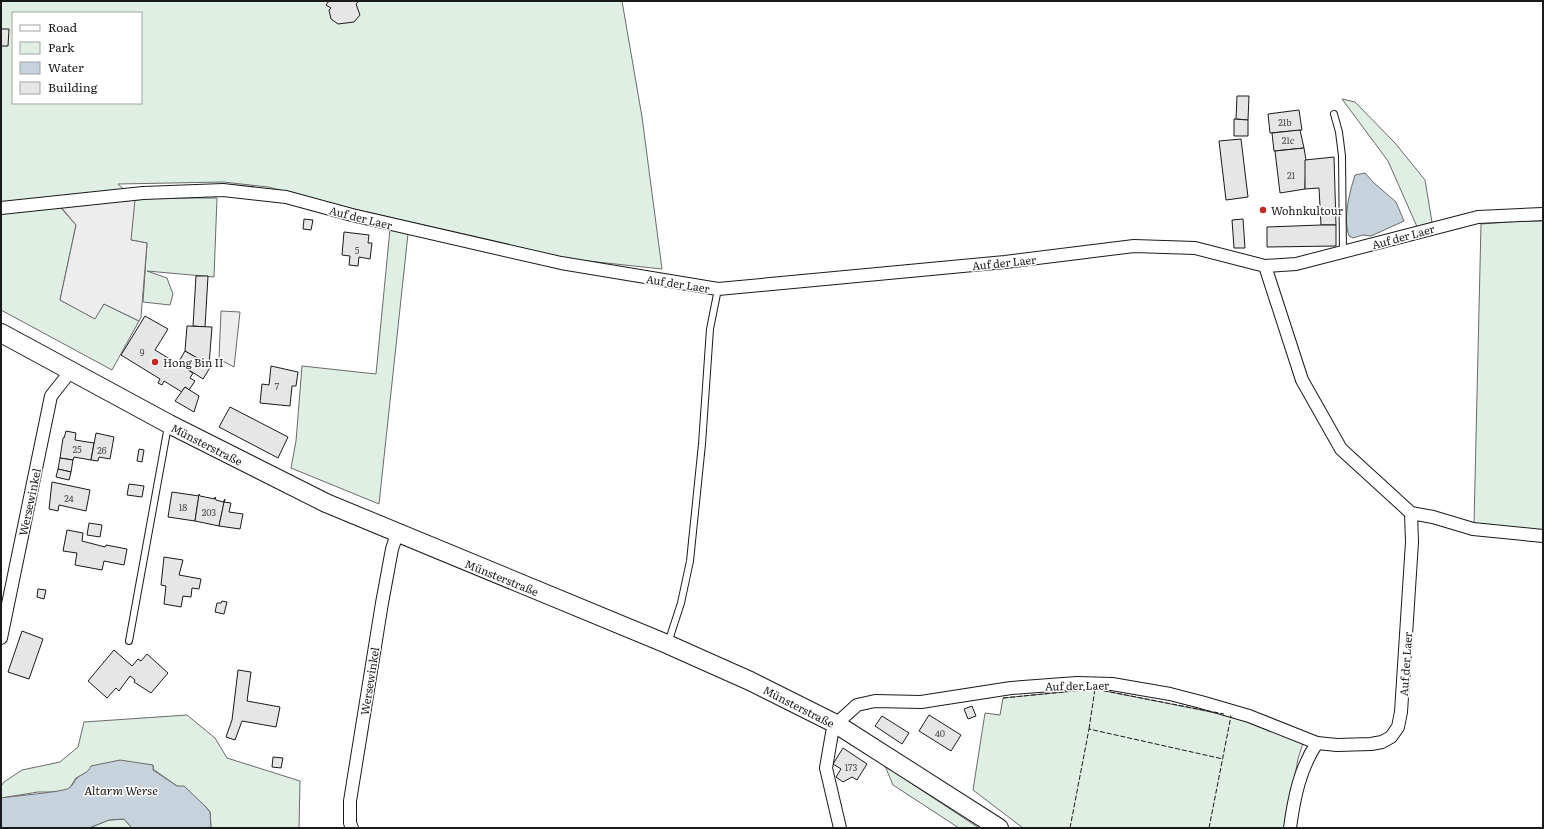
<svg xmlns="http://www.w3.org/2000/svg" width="1544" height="829" font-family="Literata,serif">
<rect width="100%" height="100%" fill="#fff"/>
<g fill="#e0efe3" stroke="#6a6a6a" fill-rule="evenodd">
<path d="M1,1H622L642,117L662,269L569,259L341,206L268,187L223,182L118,184L136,200L156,198H217L214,277L147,271L167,278L173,294L170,305L143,302L147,243L131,240L61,208L76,225L60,300L95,318L104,304L139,321L112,370L1,310ZM13,13H141V103H13Z"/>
<path d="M1342,99L1355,102L1395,143L1425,180L1432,222L1418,229L1388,161Z"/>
<path d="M1522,221H1543V531L1474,524L1481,224Z"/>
<path d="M390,229L408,234L379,504L291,468L296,441L302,366L376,374Z"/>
<path d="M1095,689L1231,716L1303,743L1298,759L1285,828H1023L973,790L985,713L1000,715L1003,698Z"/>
<path d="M187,715L215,738L227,758L300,781L299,828H211L210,812L205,806L153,769V765L89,771L76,778L69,789L60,792H38L1,798V786L4,782L22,770L60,762L78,747L84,722Z"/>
<path d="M885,766L979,828H959L893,785Z"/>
<path d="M124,819L132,828H89L109,820Z"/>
</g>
<g fill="#ededed" stroke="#6a6a6a">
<path d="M135,200L131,240L147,243L141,317L139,321L104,304L95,319L60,300L76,225L61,207Z"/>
<path d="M221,311L240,312L234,367L219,359Z"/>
</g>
<g fill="#c6d2dc" stroke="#6a6a6a">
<path d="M1365,173L1374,183L1396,202L1404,221L1371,236L1363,235L1353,238L1349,236C1343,218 1349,194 1355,175Z"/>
<path d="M120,760L153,765V770L177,786H184L205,806L210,812L211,828H132L124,819L109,820L89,828H1V798C12,796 65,792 69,788C73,786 74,781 77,778C82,774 88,773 91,766Z"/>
</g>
<g fill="#e6e6e6" stroke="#1a1a1a">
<path d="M329,1H359L356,4L360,15L354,22L338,24L331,19L329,10L331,8L326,5Z"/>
<path d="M1,29H9L8,46H1Z"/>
<path d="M1237,96H1249L1248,120L1236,119Z"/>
<path d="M1299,110L1302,130L1270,133L1268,114Z"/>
<path d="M1234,119L1248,120V136H1234Z"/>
<path d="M1300,130L1304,148L1274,151L1272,133Z"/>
<path d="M1241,139L1248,197L1226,200L1219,141Z"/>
<path d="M1304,148L1306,160L1305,189L1280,193L1275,151Z"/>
<path d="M1334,157L1336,225H1321L1319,188L1305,189V160Z"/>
<path d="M304,219L313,220L311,230L303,229Z"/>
<path d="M1243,219L1245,248H1234L1232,220Z"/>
<path d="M1321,225H1336V246L1267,247V227Z"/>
<path d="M344,232L369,235L368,243H372L370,259L359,257L358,266L349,265L350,256L342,255Z"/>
<path d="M196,276H208L205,327L193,326Z"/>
<path d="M145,316L168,329L155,350L193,373L190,378L195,381L189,390L185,387L182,392L164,381L162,385L158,383L160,379L121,355Z"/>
<path d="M187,326L212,327L209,365L185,351Z"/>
<path d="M185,351L211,366L203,379L178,363Z"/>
<path d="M271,366L298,372L296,386H292L290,406L260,403L262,384L269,385Z"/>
<path d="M185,387L199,396L194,412L175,401Z"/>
<path d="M230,407L288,437L278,458L219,427Z"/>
<path d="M66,431L76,433L75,440L94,443L91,460L74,457L73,460L60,458L63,438H64Z"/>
<path d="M96,433L114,437L110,459L99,457L98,461L91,460Z"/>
<path d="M139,449L144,450L142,462L137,461Z"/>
<path d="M60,458L73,460L71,472L58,469Z"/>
<path d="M58,469L71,472L69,480L56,477Z"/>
<path d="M52,482L90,490L86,511L59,505L58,511L49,509Z"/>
<path d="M129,484L144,486L142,497L127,495Z"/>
<path d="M172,492L199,496L195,521L168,517Z"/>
<path d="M199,494L200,496L215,499V497L216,500L223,502L225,499L219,526L195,521Z"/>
<path d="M224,502L231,503L229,512L243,514L240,529L219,526Z"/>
<path d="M89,523L102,525L100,537L87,535Z"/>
<path d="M67,530L83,533L82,541L105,547L106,545L127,549L124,565L104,561L102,570L75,565L77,553L63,551Z"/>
<path d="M164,557L183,560L179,575L201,579L199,589L192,588L191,597L183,596L181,607L164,604L166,586L161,585Z"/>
<path d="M38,589L46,590L44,599L37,597Z"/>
<path d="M222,601L227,602L224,614L215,612L217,603H221Z"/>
<path d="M22,631L43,639L29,679L8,672Z"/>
<path d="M114,650L132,666L138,659L141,661L147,654L168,673L151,693L134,682L135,680L130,676L119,691L116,688L107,698L88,681Z"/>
<path d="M238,670L251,672L247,701L280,707L276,727L242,721L235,740L226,737L232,720Z"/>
<path d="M972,706L976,716L968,719L964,709Z"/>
<path d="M929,715L961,735L951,751L919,731Z"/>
<path d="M882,716L909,733L902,744L875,726Z"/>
<path d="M843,748L867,764L857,780L852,777L843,782L836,777L841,769L833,764Z"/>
<path d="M273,757L283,758L281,768L272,767Z"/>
</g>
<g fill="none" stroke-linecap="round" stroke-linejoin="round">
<g stroke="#1a1a1a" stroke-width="8">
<g id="lane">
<path d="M1334,114L1339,132L1342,156L1343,252"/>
<path d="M129,641L168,426"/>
<path d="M668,643L681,603L690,561L702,444L710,329L718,289"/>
</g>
</g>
<g stroke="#1a1a1a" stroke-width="14">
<g id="street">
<path d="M1,208L143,193L223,190L286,197L352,215L561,263L718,289L1005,262L1134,246L1195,248L1265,266L1302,380L1341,449L1411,513L1433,517L1473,529L1543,536"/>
<path d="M1265,266L1296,264L1478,217L1543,214"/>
<path d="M1,638L51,396L70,372"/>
<path d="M352,828L350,823V801L382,603L392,549L397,534"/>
<path d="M840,828L826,768L832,733L836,724L857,705L875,701L921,702L1011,688L1077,683L1112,684L1170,694L1201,702L1249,716L1317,743L1337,745L1371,744L1382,742L1391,737L1398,727L1401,712L1412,542L1411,513"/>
<path d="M1290,828C1294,798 1300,768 1317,743"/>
</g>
</g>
<g stroke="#1a1a1a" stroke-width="20">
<path id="secondary" d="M1,333L169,424L326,503L667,644L750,681L836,724L999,828"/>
</g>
<use href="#lane" stroke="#fff" stroke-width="6"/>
<use href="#street" stroke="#fff" stroke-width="12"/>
<use href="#secondary" stroke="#fff" stroke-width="18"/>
<g stroke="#1a1a1a" stroke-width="1" stroke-dasharray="5 2" stroke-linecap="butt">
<path d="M1003,698L1093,689"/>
<path d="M1089,729L1095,689L1224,714"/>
<path d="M1070,828L1089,729L1223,759"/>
<path d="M1209,828L1231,716H1230"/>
</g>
</g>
<g fill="#c62828" stroke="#fff" stroke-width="1.5">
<circle cx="1263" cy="210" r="4"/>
<circle cx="155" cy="362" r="4"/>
</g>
<g text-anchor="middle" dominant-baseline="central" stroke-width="3" stroke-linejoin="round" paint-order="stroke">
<g font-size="9" fill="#4d4d4d">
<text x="1285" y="122">21b</text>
<text x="1288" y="140">21c</text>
<text x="1291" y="175">21</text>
<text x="357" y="250">5</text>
<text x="142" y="352">9</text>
<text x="277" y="386">7</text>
<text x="77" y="449">25</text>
<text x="102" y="450">26</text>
<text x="69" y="498">24</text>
<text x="183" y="507">18</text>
<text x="209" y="512">203</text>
<text x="940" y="733">40</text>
<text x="851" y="767">173</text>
</g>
<g font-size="11" fill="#1a1a1a" stroke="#fff" text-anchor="start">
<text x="1271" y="210">Wohnkultour</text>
<text x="163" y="362">Hong Bin II</text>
</g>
<g font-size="11" fill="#1a1a1a" stroke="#fff">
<text transform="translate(361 217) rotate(14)">Auf der Laer</text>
<text transform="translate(1403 236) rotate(-15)">Auf der Laer</text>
<text transform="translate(1004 262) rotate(-6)">Auf der Laer</text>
<text transform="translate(678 283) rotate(9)">Auf der Laer</text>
<text transform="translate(207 444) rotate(27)">Münsterstraße</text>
<text transform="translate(29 502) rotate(-78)">Wersewinkel</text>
<text transform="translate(502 577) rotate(22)">Münsterstraße</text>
<text transform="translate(1405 664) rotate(-86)">Auf der Laer</text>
<text transform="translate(369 681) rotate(-81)">Wersewinkel</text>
<text transform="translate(1077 685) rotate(-1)">Auf der Laer</text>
<text transform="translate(799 706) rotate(27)">Münsterstraße</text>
</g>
<g font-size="12" font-style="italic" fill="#1a1a1a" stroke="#fff">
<text x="121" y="790">Altarm Werse</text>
</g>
</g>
<rect width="1544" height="829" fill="none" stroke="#1a1a1a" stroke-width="4"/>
<rect x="12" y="12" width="130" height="92" fill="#ffffff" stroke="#a3a3a3"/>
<rect x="20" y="25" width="20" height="6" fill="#ffffff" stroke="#a3a3a3"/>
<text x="48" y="32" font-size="12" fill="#1a1a1a">Road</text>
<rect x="20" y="42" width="20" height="12" fill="#e0efe3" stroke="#a3a3a3"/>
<text x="48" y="52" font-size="12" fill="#1a1a1a">Park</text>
<rect x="20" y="62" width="20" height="12" fill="#c6d2dc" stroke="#a3a3a3"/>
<text x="48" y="72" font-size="12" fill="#1a1a1a">Water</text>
<rect x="20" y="82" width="20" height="12" fill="#e6e6e6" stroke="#a3a3a3"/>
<text x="48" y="92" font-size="12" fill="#1a1a1a">Building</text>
</svg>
